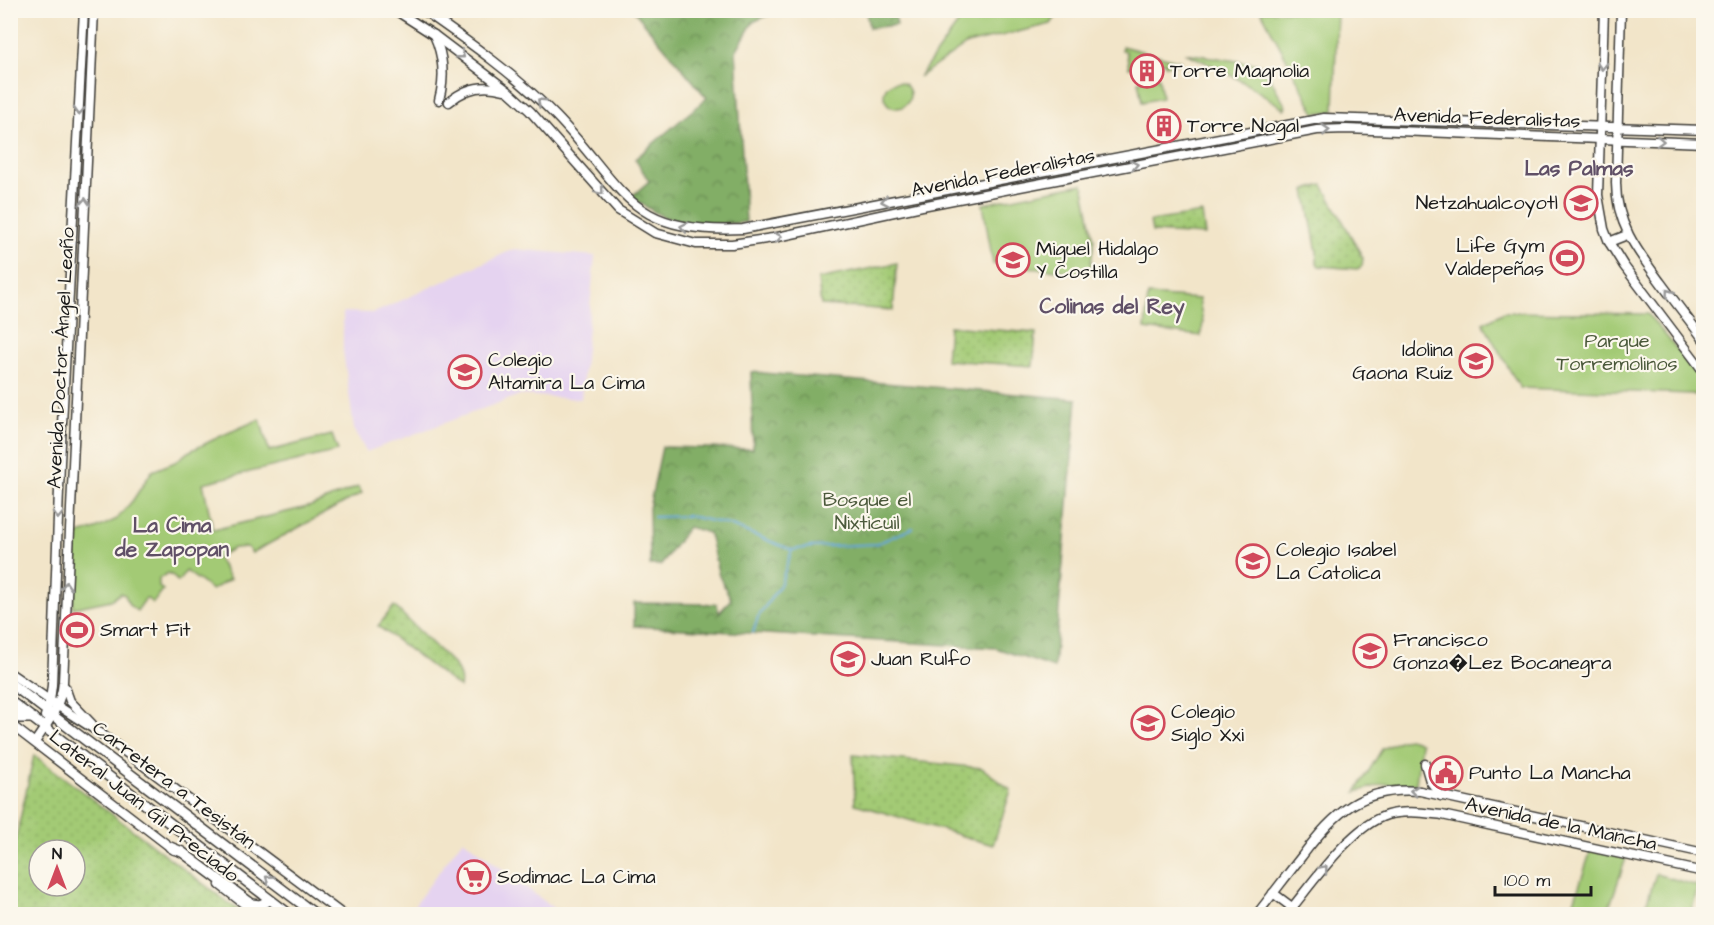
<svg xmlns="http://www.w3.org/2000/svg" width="1714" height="925" font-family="'Architects Daughter',sans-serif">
<defs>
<pattern id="grass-dots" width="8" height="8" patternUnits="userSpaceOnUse" patternTransform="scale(1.5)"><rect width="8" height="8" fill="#a3ca75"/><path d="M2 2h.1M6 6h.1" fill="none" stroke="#8cad65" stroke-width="1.8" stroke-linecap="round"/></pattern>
<pattern id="forest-crowns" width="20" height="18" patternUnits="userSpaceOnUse" patternTransform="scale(1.5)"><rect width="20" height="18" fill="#82ae66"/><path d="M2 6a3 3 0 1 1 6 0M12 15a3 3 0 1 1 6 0" fill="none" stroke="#6a8d53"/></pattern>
</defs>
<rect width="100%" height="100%" fill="#fbf7ec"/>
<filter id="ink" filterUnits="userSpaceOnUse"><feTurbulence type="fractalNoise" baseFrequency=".0167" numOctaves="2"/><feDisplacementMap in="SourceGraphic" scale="12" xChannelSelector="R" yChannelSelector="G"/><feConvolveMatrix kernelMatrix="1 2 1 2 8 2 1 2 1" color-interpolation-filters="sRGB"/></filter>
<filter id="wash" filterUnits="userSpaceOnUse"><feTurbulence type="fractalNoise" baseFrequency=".008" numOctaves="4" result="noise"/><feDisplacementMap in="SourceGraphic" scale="24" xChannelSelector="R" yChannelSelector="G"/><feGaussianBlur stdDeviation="1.35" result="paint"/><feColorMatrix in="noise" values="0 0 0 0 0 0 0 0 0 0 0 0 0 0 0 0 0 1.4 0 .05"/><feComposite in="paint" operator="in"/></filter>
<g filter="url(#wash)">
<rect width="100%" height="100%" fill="#f2e5c9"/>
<g fill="#e5d3f0">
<path d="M514,249L595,256L581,399L520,395L366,452L354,429L343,350V312L374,313Z"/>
<path d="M463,839L561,914H408Z"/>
</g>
<g fill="url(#grass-dots)" stroke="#607348" stroke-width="1.5" fill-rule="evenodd">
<path d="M1323,185L1363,258L1362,266L1358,269L1319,266L1317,263V252L1305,190Z"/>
<path d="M1202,213L1205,235L1152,232L1150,221Z"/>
<path d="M897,263L893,310L821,305L818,279Z"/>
<path d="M949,326L1036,333L1033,366L946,360Z"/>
<path d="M394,606L453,664C459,672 462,677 460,688L378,626Z"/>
<path d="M34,755L243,914H11V861ZM39,850H75V886H39Z"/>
<path d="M853,755L982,768L1011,790L993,845L855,804Z"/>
</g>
<g fill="url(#forest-crowns)" stroke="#4f6541" stroke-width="1.5">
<path d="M634,11H777L753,22L736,51L746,222C718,225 690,226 664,217C653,212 641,203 631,197L649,181L635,159L707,98Z"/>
<path d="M866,11H894L897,25L869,28Z"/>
<path d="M751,372L1077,399L1054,668L996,648L634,626V603L717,604L719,613L731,599L719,576L709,533L688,527L661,565H650L649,508L662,447L753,449Z"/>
</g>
<g fill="#a3ca75" stroke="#607348" stroke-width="1.5">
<path d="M967,11V10L1060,11L1051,24L967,44L919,77Z"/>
<path d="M1261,11H1337L1334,111L1315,113Z"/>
<path d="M1122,46L1180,61V63L1165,65V62L1159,63L1157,58L1138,61V66L1129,68L1126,51L1122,50Z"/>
<path d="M1185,53L1263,65L1286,107L1284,109C1253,86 1221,68 1185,53Z"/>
<path d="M1159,77L1162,98L1142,102L1138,81Z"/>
<circle cx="897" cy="95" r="13"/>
<path d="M1083,184L1094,239L1090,273L993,264L983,204Z"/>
<path d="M1148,295L1199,299L1203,323L1201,336L1145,329Z"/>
<path d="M1504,312L1648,314L1700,377L1703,383V398L1692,394L1662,393L1520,388L1483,323Z"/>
<path d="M260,419L269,451L332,435L338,451L203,483L213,530L311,506L358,487L362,493L252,553L247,547L234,548L217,557L230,579L212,590L186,571L178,582L172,575L168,573L159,579V587L163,590L153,603L146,598L137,611L129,605L125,595L121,593L111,600L73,608L75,535L96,529L117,519L133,500L152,471L175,462L188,452L221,436Z"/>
<path d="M1410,739L1421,743L1416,784H1384L1356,792L1382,749L1401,740Z"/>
<path d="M1591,850L1626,858L1607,914H1570Z"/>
<path d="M1656,874L1698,886L1691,914H1643Z"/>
</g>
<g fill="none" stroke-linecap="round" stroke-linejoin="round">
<g stroke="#64a7d9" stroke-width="2">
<path d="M654,517L690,516L729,525L792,550L811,547L876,544L913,528"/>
<path d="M753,633L758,617L780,585L792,550"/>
</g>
</g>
</g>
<g filter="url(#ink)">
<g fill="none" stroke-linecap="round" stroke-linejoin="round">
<g stroke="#3c3a36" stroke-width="11">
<g id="secondary">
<path d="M395,10L434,35L508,91L530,111L618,210L655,233L696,244H732L773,238L922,206L1317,130L1346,129L1704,143"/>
<path d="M423,10C469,42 517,76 556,116C625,187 626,235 743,229L1324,118L1704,130"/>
<path d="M1604,10L1598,195L1604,229L1609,242L1624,266L1704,372"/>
<path d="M1621,10L1616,183C1616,224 1638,252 1661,283C1675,302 1690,321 1704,340"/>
<path d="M434,35C444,57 445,78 439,100"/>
<path d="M449,102C465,88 484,84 504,90"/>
<path d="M1609,242L1627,235"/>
<path d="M10,673L58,706L100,733L342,914"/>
<path d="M65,687L70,701L92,724"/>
<path d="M45,716L50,701L52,685L60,462L84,10"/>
<path d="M10,724L174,850"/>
<path d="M35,742C48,723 61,706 63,682L94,10"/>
<path d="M1425,764L1430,781L1441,796"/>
<path d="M220,885L257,914"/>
<path d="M1273,893L1293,908"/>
<path d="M1257,914C1272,895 1287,875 1302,856C1335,812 1362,786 1420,791L1704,853"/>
<path d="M1287,914C1311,885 1351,826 1387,815C1405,810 1424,813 1442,815L1704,872"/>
</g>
</g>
<g stroke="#3c3a36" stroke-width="12">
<g id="primary">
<path d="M10,683L315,914"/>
<path d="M10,701L289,914"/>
<path d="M10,712L19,718H33"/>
<path d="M170,847L182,852L252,904L260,905L270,900"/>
</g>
</g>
<use href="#secondary" stroke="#fff" stroke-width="8"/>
<use href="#primary" stroke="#fff" stroke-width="9"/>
</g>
<defs><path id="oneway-chevron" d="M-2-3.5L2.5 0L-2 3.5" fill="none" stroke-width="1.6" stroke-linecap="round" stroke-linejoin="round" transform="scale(1.5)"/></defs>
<g stroke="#999">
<use href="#oneway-chevron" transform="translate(461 55) rotate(38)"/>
<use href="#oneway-chevron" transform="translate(1602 66) rotate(92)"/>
<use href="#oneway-chevron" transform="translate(541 102) rotate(-137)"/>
<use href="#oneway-chevron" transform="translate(79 111) rotate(93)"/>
<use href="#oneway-chevron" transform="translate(1326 130) rotate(-4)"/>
<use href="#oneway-chevron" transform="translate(1660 141) rotate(2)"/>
<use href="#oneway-chevron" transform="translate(1134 165) rotate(-11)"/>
<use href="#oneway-chevron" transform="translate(600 191) rotate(49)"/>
<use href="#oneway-chevron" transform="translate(885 201) rotate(170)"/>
<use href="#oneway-chevron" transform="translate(85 202) rotate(-87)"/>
<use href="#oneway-chevron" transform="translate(684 227) rotate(-169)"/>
<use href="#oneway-chevron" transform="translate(778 237) rotate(-11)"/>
<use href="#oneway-chevron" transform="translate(1669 293) rotate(-127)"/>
<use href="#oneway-chevron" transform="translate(58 515) rotate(92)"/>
<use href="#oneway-chevron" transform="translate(66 586) rotate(-87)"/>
<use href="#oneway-chevron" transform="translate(1414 791) rotate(-174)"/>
<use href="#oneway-chevron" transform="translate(1324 869) rotate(-49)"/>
<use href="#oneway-chevron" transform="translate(269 879) rotate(-143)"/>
</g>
</g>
<defs>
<g id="building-ring" transform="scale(1.725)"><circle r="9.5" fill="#fbf7ec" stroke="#d1495b" stroke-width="1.5"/><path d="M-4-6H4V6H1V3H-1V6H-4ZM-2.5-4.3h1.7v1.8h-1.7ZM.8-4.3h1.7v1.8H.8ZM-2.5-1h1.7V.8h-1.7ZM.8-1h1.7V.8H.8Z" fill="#d1495b"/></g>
<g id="school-ring" transform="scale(1.725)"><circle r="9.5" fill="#fbf7ec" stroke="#d1495b" stroke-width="1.5"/><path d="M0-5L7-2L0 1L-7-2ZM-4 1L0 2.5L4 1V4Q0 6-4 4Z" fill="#d1495b"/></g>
<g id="stadium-ring" transform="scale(1.725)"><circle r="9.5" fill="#fbf7ec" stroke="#d1495b" stroke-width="1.5"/><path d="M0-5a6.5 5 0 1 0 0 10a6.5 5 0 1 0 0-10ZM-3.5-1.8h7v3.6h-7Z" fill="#d1495b"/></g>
<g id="civic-ring" transform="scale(1.725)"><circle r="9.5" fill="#fbf7ec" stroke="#d1495b" stroke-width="1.5"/><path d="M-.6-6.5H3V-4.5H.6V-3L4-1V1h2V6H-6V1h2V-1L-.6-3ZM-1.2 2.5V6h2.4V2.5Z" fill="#d1495b"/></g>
<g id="supermarket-ring" transform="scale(1.725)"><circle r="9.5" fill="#fbf7ec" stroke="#d1495b" stroke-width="1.5"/><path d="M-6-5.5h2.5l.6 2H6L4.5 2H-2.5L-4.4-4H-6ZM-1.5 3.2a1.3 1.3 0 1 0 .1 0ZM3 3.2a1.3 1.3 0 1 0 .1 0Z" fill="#d1495b"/></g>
</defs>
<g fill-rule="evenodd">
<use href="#building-ring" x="1147" y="71"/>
<use href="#building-ring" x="1164" y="126"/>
<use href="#school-ring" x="1581" y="203"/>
<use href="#stadium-ring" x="1567" y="258"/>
<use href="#school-ring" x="1013" y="260"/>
<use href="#school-ring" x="1476" y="361"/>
<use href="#school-ring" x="465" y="372"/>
<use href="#school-ring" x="1253" y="561"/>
<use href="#stadium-ring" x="77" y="630"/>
<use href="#school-ring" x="1370" y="651"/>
<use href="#school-ring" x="848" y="659"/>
<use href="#school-ring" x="1148" y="723"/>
<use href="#civic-ring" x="1446" y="773"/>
<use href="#supermarket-ring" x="474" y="877"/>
</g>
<g text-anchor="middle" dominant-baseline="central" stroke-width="4.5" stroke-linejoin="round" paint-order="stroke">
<g font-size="20" fill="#1c1c1c" stroke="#fbf7ec" text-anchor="start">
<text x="1170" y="71">Torre Magnolia</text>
<text x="1187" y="126">Torre Nogal</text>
<text x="1558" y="203" text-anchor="end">Netzahualcoyotl</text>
<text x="1544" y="246" text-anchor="end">Life Gym<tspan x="1544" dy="23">Valdepeñas</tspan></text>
<text x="1036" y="249">Miguel Hidalgo<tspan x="1036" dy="23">Y Costilla</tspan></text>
<text x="1453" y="350" text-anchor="end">Idolina<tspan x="1453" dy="23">Gaona Ruíz</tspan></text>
<text x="488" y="360">Colegio<tspan x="488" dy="23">Altamira La Cima</tspan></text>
<text x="1276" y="550">Colegio Isabel<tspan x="1276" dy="23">La Catolica</tspan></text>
<text x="100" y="630">Smart Fit</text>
<text x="1393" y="640">Francisco<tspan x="1393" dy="23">Gonza�Lez Bocanegra</tspan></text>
<text x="871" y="659">Juan Rulfo</text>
<text x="1171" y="712">Colegio<tspan x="1171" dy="23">Siglo Xxi</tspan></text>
<text x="1469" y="773">Punto La Mancha</text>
<text x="497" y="877">Sodimac La Cima</text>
</g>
<g font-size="20" fill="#1c1c1c" stroke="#fbf7ec">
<text transform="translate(1487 118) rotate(2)">Avenida Federalistas</text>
<text transform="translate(1003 173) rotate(-11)">Avenida Federalistas</text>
<text transform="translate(61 358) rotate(-87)">Avenida Doctor Ángel Leaño</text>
<text transform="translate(174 785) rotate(37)">Carretera a Tesistán</text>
<text transform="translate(144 806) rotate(38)">Lateral Juan Gil Preciado</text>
<text transform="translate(1561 824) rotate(12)">Avenida de la Mancha</text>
</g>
<g font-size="20" fill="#4b593b" stroke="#fbf7ec">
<text x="1617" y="341">Parque<tspan x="1617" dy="23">Torremolinos</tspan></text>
<text x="867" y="500">Bosque el<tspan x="867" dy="23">Nixticuil</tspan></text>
</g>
<g font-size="21" font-weight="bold" fill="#605067" stroke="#fbf7ec">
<text x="1579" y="168">Las Palmas</text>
<text x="1112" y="306">Colinas del Rey</text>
<text x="172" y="525">La Cima<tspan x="172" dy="24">de Zapopan</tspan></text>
</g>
</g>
<rect width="1714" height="925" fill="none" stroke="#fbf7ec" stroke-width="36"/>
<g transform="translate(57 868)"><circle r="28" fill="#fbf7ec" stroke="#a29f99" stroke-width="1.5"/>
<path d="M0-4.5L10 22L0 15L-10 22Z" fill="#d1495b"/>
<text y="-9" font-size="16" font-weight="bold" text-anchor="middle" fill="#1c1c1c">N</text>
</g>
<path d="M1495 886v9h96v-9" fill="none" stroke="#1c1c1c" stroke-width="3"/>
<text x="1504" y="886" font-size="18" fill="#1c1c1c" stroke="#fbf7ec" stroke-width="4.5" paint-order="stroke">100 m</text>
</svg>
